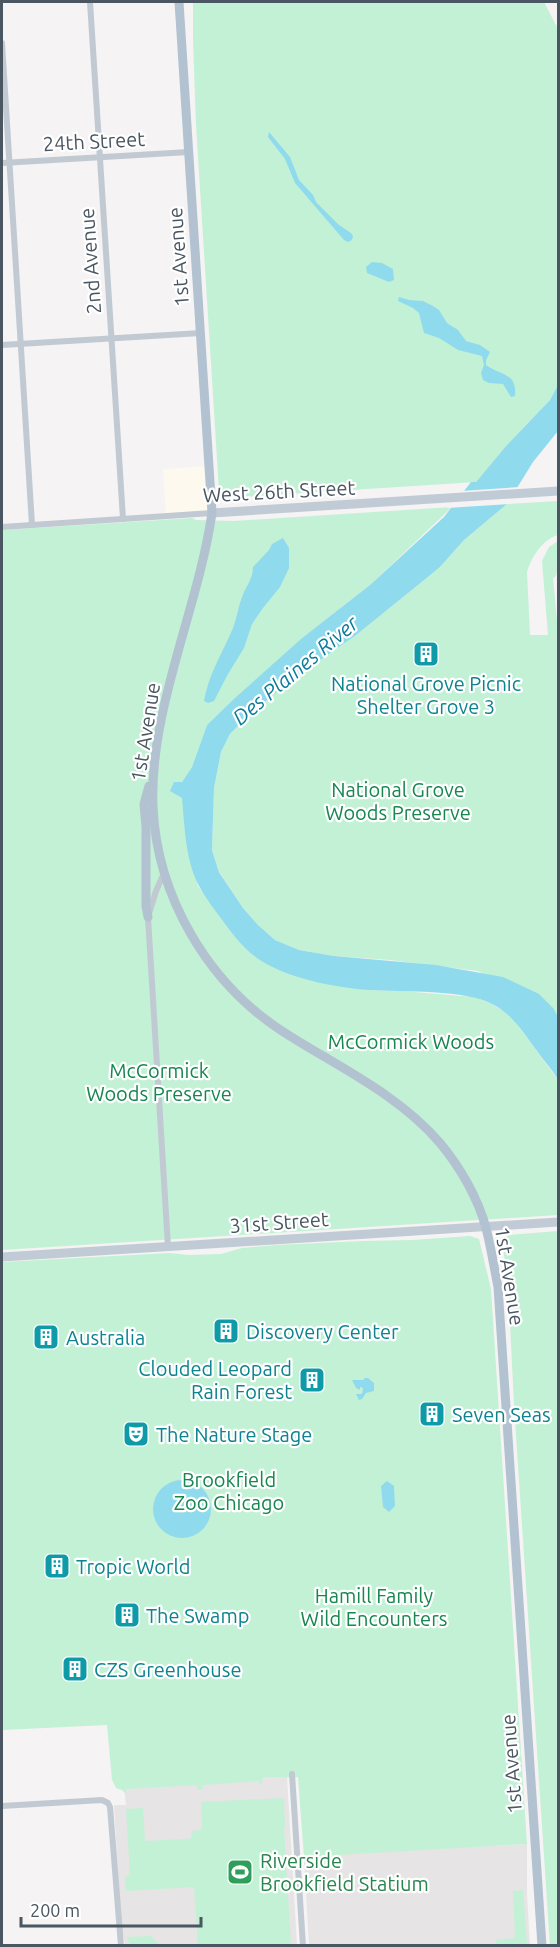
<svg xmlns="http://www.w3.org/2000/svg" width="560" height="1947" font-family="Ubuntu,sans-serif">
<rect width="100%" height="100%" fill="#f5f3f3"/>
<path fill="#fdf9ef" d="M208,466L211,512L166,515L163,469Z"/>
<g fill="#e6e4e5">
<path d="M287,1777L297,1945H125L121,1924L114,1805H126L124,1787Z"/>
<path d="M527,1844V1895L530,1945H309L304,1857L338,1855L339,1854Z"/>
</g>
<g fill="#c3f1d5">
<path d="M193,2H544L558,29V385L550,400L506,446L476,482L225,498L219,491L196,125L193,39Z"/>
<path d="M558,501V535C542,540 532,556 527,572L530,635H548L542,561L549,547L558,541V566L556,576L553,578L558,631V1017L554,1009L478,971L390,960L334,956L299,950L275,940L258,925L243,908L219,871L212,850L214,788L221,752L230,734L248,716L289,682L440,567L464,540L507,504Z"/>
<path d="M452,507L370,585L302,638L207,725L192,767L182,782L185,830L198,886L237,939L327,984L368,990L402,991L474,997L492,1004L505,1012L516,1023L558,1080V1215L2,1250V530L192,518L196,520L233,521Z"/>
<path d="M558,1231V1945L550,1946L514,1405L509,1302L503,1245L504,1239L508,1235Z"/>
<path d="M470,1236L479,1239L491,1289L527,1844L304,1857L298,1777L263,1778L260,1786L259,1781L203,1785V1789L197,1790V1785L126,1789V1794L122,1790L116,1788L112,1780L107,1725L2,1730V1262L170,1253L188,1255L221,1254L242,1248L277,1245L363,1241L412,1240Z"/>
<path d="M284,1798L285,1827L284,1829L291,1945H198L194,1887L126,1891L125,1876L130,1875L126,1809L143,1808L145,1841L185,1839L191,1838L192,1831L199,1830L202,1827L201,1802Z"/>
<path d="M523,1890L527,1945H496V1940L515,1938L513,1891Z"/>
<path d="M151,1936L160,1945H130L127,1937Z"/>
</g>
<g fill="#90daee">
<path d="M269,132L290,157L299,180L313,195L316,202L339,225L351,233L353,236L352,240L348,242L344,240L295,183L285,159L268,137Z"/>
<path d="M372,262L382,263L393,269L394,280L389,282L367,273L366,267Z"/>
<path d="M399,297L409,300L423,301L433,306L439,310L447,323L458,330L466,341L480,345L490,352L486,360V365C501,376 517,372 515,396L511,397L503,384L489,383L483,380L481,373L484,365L482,356L458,350L439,338L424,333L419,313L413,308L398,301Z"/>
<path d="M558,385V431L533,462L507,504L464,540L440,567L356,635L289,682L248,716L230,734L221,752L214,788L212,850L219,872L243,908L258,925L275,940L299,950L334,956L436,965L503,977L539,994L554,1009L558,1017V1080C552,1069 544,1061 537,1051C524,1034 513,1015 494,1005C466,989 402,992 368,990C334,987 289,979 260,960C243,949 231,932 220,917C208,901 196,885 191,866C185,844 184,821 182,798L170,791L174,782H182L192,767L207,725L235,698L302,638L370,585L444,517L471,482H476L506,446L550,400Z"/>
<path d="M283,538L289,548V568L280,587L263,608L252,624L244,648L228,674L214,701L208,703L204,701C208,675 223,652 233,628C237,618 238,607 242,597C246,586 253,579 253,567L269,550L272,544Z"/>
<path d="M365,1378H368L374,1383V1391L366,1393L362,1399L359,1400L356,1394H362L363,1388L360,1387V1390L356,1388L352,1380H363Z"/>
<circle cx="182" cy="1509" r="29"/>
<path d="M387,1481L394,1486L395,1506L389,1512L383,1507L381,1486Z"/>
</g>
<path fill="#f5f3f3" d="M520,487L511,504L447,508L461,491Z"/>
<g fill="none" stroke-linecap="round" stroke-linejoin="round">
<g stroke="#c1cad2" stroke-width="6">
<path d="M90,2L123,519"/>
<path d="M2,43L32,525"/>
<path d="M2,163L189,152"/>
<path d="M2,345L201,333"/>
<path d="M2,527L212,513"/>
<path d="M164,873L156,891L148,917L168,1247"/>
<path d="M292,1774L303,1946"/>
<path d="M2,1806L102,1800L108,1803L110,1807L121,1946"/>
</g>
<g stroke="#c1cbd6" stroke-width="9">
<path d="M212,513L558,491"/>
<path d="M2,1257L558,1222"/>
</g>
<g stroke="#b3c2d1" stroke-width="9">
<path d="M179,2L212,513C198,610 149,709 153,807C157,896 207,982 282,1031C336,1066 397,1093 440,1143C460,1167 478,1198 486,1228C491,1247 494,1267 498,1287L542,1946"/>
<path d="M148,917L146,906V827L144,804L149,786"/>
</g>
</g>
<defs>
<g id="building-square" transform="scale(1.35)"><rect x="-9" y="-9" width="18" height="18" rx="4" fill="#0f9aa8" stroke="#fff"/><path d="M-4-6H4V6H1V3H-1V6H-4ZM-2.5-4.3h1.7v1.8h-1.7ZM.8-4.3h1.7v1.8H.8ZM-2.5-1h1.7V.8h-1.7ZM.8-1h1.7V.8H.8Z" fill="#fff"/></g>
<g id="theatre-square" transform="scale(1.35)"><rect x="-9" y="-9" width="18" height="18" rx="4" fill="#0f9aa8" stroke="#fff"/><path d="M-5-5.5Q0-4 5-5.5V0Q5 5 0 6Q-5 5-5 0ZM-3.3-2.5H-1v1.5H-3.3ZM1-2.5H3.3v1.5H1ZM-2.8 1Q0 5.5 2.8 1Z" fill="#fff"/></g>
<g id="stadium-square" transform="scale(1.35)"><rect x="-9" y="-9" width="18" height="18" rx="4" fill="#2e9e5b" stroke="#fff"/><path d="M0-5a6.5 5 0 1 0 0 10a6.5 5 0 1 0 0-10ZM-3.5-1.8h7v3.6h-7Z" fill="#fff"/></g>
</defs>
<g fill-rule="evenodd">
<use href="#building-square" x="426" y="654"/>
<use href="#building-square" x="226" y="1331"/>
<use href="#building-square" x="46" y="1337"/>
<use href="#building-square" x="312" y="1380"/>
<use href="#building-square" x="432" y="1414"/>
<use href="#theatre-square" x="136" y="1434"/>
<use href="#building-square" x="57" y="1566"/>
<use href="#building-square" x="127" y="1615"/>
<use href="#building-square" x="75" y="1669"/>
<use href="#stadium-square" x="240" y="1872"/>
</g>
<g text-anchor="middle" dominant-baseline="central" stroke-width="4.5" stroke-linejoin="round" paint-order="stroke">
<g font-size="20" fill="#4a5661" stroke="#fff">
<text transform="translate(94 141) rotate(-3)">24th Street</text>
<text transform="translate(178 257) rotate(-94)">1st Avenue</text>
<text transform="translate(90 261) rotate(-94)">2nd Avenue</text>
<text transform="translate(279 491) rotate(-3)">West 26th Street</text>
<text transform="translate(145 732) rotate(-81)">1st Avenue</text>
<text transform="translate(279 1222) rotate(-4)">31st Street</text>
<text transform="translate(510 1276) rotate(81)">1st Avenue</text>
<text transform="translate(511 1764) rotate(-94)">1st Avenue</text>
</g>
<g font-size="20" fill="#0d838f" stroke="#fff" text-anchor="start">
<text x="426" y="683" text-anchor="middle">National Grove Picnic<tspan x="426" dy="23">Shelter Grove 3</tspan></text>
<text x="246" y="1331">Discovery Center</text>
<text x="66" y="1337">Australia</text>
<text x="292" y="1368" text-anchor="end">Clouded Leopard<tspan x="292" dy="23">Rain Forest</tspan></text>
<text x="452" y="1414">Seven Seas</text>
<text x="156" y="1434">The Nature Stage</text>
<text x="76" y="1566">Tropic World</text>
<text x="146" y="1615">The Swamp</text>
<text x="94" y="1669">CZS Greenhouse</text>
</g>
<g font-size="20" fill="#17864f" stroke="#fff">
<text x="398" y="789">National Grove<tspan x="398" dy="23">Woods Preserve</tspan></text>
<text x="411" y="1041">McCormick Woods</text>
<text x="159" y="1070">McCormick<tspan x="159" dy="23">Woods Preserve</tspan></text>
<text x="229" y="1479">Brookfield<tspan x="229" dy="23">Zoo Chicago</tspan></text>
<text x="374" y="1595">Hamill Family<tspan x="374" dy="23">Wild Encounters</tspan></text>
</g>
<g font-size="20" fill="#27864d" stroke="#fff" text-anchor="start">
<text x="260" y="1860">Riverside<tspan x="260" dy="23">Brookfield Statium</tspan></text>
</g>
<g font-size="21" font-style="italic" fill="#0c7c9b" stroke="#fff">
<text transform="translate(295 670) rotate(-40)">Des Plaines River</text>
</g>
</g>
<rect width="560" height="1947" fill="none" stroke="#4a5661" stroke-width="6"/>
<path d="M21 1917v9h180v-9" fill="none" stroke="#4a5661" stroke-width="3"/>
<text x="30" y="1917" font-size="18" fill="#4a5661" stroke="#ffffff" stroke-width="4.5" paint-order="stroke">200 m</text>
</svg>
